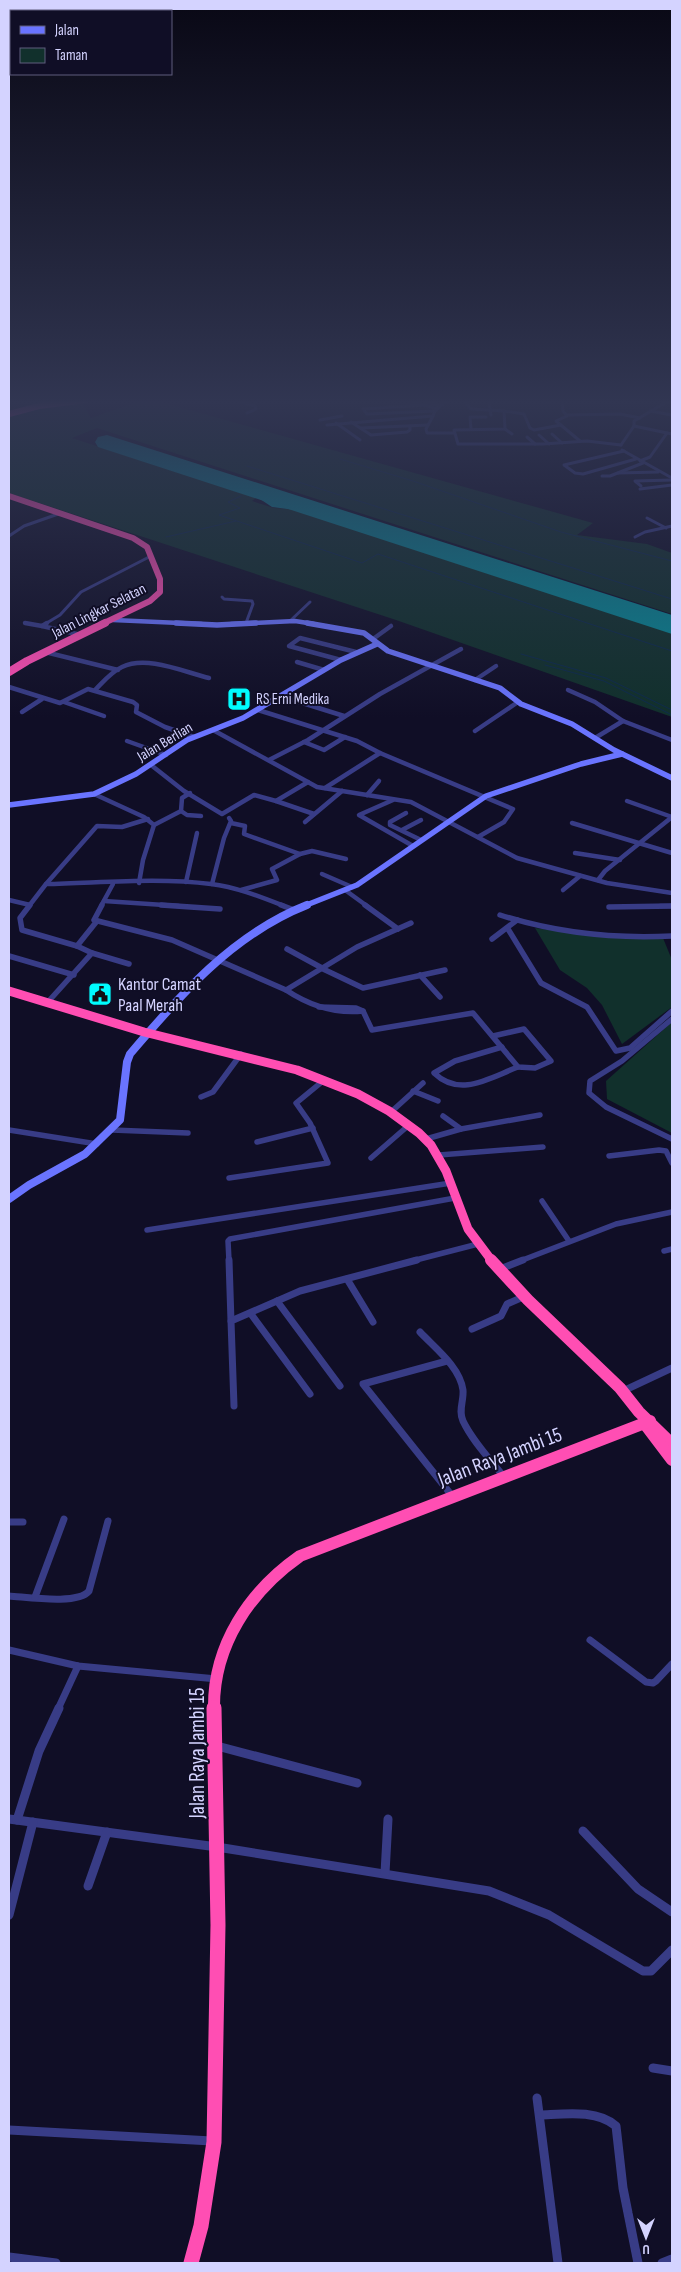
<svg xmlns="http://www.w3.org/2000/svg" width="681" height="2272" font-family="'Sofia Sans Condensed',sans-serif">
<rect width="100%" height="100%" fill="#100e26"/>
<g fill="#11302c">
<path d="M143,400H154L593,523L577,535L647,544L672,553V614L97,428L72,438L256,498L252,501L274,508L292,509L672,633V717L396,620L9,493V416L36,408L82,402L91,418Z"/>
<path d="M535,928L603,937L663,938L672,960V1007L622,1044L602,1005L587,988L560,970Z"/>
<path d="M672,1022V1133L607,1099L606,1081Z"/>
</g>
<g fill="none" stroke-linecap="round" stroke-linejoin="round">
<g stroke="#0d2a4b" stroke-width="1">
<path d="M340,459L413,481L561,532L672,561"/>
<path d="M247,466L672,599"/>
<path d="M241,496L228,502L240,508L219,515L362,563L378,554L672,651"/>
<path d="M166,537L236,521"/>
<path d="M521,654L606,678L672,710"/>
<path d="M545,665L604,681L672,715"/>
</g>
<path fill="#088592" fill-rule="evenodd" d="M274,492L294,496L296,501L293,504L319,507L324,510L319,513L272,507L260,499L264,495ZM275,498L283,499L287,503L272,499Z"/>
<path fill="#088592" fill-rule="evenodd" d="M107,435L672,615V634L98,447L95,442L98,437Z"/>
<g stroke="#383c86" stroke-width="3">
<path d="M236,400L255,406L256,409L247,413"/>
<path d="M408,400L420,404"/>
<path d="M424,400L439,406"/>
<path d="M463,400L471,409L504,411L505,429L454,430L458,444H543L587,441L621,445"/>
<path d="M562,400L563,411L567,416L556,421L580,441"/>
<path d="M545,401L561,400"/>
<path d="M489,402L491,415"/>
<path d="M363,409L367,414L435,411"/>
<path d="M363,409L425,405L437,409"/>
<path d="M504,411L524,414L530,428L534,430L561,425"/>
<path d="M650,411L672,415"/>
<path d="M567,415L620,414L640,418"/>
<path d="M433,416L426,429L427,433H454"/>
<path d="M320,420L342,416"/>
<path d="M351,422L371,435L407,432L410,430V426"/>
<path d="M336,423L360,440"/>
<path d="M327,425L433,416L435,411L447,400"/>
<path d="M634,426L672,434"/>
<path d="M361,428L428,425"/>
<path d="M471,429L470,417H486"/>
<path d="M505,429L512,434"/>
<path d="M552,434L562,443"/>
<path d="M539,435L549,444"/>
<path d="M527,437L535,444"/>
<path d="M621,445L634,426V421L670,400"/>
<path d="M622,450L672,478"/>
<path d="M624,451L564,465L575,473L583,474L636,459"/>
<path d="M640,461L650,457L667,433"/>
<path d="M618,473L658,472"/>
<path d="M602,476H610L643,463"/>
<path d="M641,486L635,481L672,480"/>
<path d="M640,489L672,485"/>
<path d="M647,518L666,528"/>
<path d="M9,536L24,526L61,513"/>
<path d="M635,537L645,532L672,526"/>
<path d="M222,597L224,599L252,601L253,604L246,623"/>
<path d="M290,621L310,602"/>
<path d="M25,623L32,624"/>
<path d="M45,624L60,615L81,592L151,556"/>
</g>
<g stroke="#383c86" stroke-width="4.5">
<path d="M25,623L42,626"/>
<path d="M47,623L42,626L81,635"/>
<path d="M373,639L391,626"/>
<path d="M45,652L118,670"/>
<path d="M341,660L289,646L300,638L356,652"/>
<path d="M297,662L324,670"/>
<path d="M475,680L496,666"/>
<path d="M9,687L60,703L88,689L133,702L137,705L136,712L165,727L194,737"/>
<path d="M95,690C103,682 111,672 122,667C147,655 184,672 209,678"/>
<path d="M568,690L595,702L623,721L672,740"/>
<path d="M280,696L344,716"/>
<path d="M64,702L104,716"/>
<path d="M258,710L357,741L380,753L513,809L504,822L478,837"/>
<path d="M22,712L42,699"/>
<path d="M213,730L317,787L411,802L517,858L607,883L672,893"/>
<path d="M475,731L518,702"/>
<path d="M595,738L623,721"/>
<path d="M127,741L166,755"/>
<path d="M304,742L324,750L345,737"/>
<path d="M269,760L308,740L380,694L461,649"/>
<path d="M151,765L184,791L222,814L254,795L276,801L308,782"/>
<path d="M325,788L380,753"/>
<path d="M94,794L144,817L154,825L143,860L139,883"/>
<path d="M367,795L379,781"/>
<path d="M393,800L359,815L413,846"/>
<path d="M276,801L314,814"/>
<path d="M627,801L672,817"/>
<path d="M181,811L187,815L201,816"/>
<path d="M406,813L390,822V825L421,840"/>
<path d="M305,822L342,791"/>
<path d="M231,823L245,826L244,834L300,854L272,869L277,880L241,890"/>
<path d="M572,823L672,853"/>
<path d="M154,825L181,811L182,798L190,793"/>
<path d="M402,830L421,820"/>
<path d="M575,853L620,860"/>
<path d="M300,854L312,851L346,859"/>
<path d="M322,874L352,887"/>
<path d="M598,880L605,871L672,817"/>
<path d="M186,882L197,833"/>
<path d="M46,884L97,826L122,827L148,819"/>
<path d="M212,884L224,838L231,821L229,818"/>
<path d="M345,890L367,906"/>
<path d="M563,890L580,876"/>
<path d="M9,900L30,905"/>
<path d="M104,901L179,906"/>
<path d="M29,906L46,884C100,883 157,877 211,884C236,887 261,897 284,906"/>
<path d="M101,906L113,884"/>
<path d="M660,906H672"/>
</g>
<g stroke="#383c86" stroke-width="5.5">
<path d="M30,905L20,918L22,930L77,946L92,953L47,1003"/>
<path d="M102,905L94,920L172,940L286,990L357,947L411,923"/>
<path d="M161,905L220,909"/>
<path d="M281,905L294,910"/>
<path d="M365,905L398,929"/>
<path d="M609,907L672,906"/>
<path d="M500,915C556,933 613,939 672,936"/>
<path d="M508,929L541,983L587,1007L616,1051L630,1048L672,1011"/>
<path d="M492,939L517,920"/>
<path d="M77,946L97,921"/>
<path d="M287,949L322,968"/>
<path d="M92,953L129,964"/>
<path d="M9,956L74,975"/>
<path d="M321,968L363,988L445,970"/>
<path d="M420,975L440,997"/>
<path d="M286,990C310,1006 334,1014 363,1011L372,1030L473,1013L518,1067L535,1068L551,1061L524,1029L493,1036"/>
<path d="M319,1007L356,1008L363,1011"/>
<path d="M672,1019L622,1061L590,1081L589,1093L606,1107L672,1139"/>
<path d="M502,1047L455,1061L434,1073C460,1098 489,1078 518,1067"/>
<path d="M413,1091L438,1101"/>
<path d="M201,1097L213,1092L241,1054"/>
<path d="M391,1112L423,1083"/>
<path d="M443,1116L461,1129"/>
<path d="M9,1130L97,1144"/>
<path d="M112,1130L188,1133"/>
<path d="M426,1139L461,1129L540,1115"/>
<path d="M257,1142L313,1128"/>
<path d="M439,1155L543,1147"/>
<path d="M609,1156L659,1150L666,1151L672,1163"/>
<path d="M371,1158L409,1125"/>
<path d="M229,1178L328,1163L310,1123L296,1103L324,1080"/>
<path d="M542,1201L569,1241"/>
<path d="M147,1230L451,1183"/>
<path d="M664,1251L672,1249"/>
<path d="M229,1261L228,1241L230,1239L455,1198"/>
<path d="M412,1261L478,1244"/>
<path d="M520,1261L616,1224L672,1212"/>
</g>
<g stroke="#383c86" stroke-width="7">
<path d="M229,1260L231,1321"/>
<path d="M500,1269L523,1260"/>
<path d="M347,1279L373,1322"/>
<path d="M277,1301L340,1386"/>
<path d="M251,1314L310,1394"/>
<path d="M472,1329L501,1316L507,1304L523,1297"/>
<path d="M420,1332C435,1348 460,1367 463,1390C464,1401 458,1410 463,1421C473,1442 490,1459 504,1477"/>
<path d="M447,1361L363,1384L453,1497"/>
<path d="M623,1391L672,1368"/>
<path d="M234,1406L231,1321L300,1291L417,1260"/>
<path d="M9,1522H23"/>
<path d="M9,1596C27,1597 78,1605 89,1591L108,1521"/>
<path d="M35,1597L64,1519"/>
<path d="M590,1640L646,1682L653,1683L656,1681L672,1664"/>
<path d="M9,1650L78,1666L217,1679"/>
<path d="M58,1709L78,1666"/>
</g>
<g stroke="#383c86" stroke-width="9">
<path d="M217,1746L357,1783"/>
<path d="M9,1819L217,1847L489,1891L549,1915L643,1971H651L672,1950"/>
<path d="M17,1820L39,1751L59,1708"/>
<path d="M583,1831L638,1889L672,1912"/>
<path d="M385,1873L388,1819"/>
<path d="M88,1886L107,1832"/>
<path d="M9,1915L33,1822"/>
<path d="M653,2068L672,2071"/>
<path d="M537,2098L558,2263"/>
<path d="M540,2115C564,2114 597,2109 616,2126L623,2188L638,2263"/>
<path d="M9,2130L212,2141"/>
<path d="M9,2257L56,2263"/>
<path d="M662,2263L672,2259"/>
</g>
<g stroke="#6a74ff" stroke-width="4.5">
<path d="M113,620L202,624"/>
<path d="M231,624L295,621L314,624"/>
</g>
<g stroke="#6a74ff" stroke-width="5.5">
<path d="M176,623L217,625L256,623"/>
<path d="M307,623L364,633L388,651L500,688L521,704L572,724L614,750L672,778"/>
<path d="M9,805L94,794L136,774L187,740L243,718L341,660L377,644"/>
<path d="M304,906L357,885L486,796L581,764L622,754"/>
</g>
<path stroke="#6a74ff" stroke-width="8" d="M9,1199L29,1185L85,1154L120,1120L127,1062L130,1054C180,995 233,934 307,905"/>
<g stroke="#ff4eb3" stroke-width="6">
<path d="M9,414L39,406L86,400"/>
<path d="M9,496L133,538L147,547L160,579V592L150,601L102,624"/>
</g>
<path stroke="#ff4eb3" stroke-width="8" d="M9,672L27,661L105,623"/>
<path stroke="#ff4eb3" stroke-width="9" d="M9,991L144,1032L297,1070L358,1094L389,1111L419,1133L431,1145L446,1171L468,1229L492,1261"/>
<g stroke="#ff4eb3" stroke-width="12">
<path d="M491,1260L528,1300L620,1388L639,1412L672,1444"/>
<path d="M644,1423L672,1460"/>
<path d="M214,1709C213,1645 250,1591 300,1556L650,1421"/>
</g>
<path stroke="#ff4eb3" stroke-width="15" d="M191,2263L201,2226L214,2142L218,1925L214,1708"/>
</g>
<linearGradient id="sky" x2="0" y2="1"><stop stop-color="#090815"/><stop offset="0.56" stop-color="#313652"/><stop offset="1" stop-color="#313652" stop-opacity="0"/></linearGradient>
<rect width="681" height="718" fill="url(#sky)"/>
<defs>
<g id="hospital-square" transform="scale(1.25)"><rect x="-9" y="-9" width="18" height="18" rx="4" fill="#00fcfe" stroke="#100e26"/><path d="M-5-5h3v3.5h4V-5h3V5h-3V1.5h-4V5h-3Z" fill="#111"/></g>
<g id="civic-square" transform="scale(1.25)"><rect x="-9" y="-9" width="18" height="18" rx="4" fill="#00fcfe" stroke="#100e26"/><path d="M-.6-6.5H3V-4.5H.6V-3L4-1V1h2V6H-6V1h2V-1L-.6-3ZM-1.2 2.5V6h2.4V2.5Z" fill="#111"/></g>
</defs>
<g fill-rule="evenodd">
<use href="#hospital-square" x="239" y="699"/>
<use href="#civic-square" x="100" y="994"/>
</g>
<g text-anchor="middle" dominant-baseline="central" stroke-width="4" stroke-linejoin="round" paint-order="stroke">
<g font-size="15" fill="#d4d3ff" stroke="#100e26">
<text transform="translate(99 611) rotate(-27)">Jalan Lingkar Selatan</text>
<text transform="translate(165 742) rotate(-31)">Jalan Berlian</text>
</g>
<g font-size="15" fill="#d4d3ff" stroke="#100e26" text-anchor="start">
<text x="256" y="699">RS Erni Medika</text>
</g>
<g font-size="18" fill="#d4d3ff" stroke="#100e26" text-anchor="start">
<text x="118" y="984">Kantor Camat<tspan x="118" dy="21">Paal Merah</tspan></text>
</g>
<g font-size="21" fill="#d4d3ff" stroke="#100e26">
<text transform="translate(500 1457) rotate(-21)">Jalan Raya Jambi 15</text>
<text transform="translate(197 1753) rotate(-90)">Jalan Raya Jambi 15</text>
</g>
</g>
<rect width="681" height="2272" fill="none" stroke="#d4d3ff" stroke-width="20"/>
<rect x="10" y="10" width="162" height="65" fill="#100e26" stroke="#5e5d7d"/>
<rect x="20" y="26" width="25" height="8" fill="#6a74ff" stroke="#5e5d7d"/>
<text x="55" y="35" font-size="15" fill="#d4d3ff">Jalan</text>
<rect x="20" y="48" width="25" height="15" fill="#11302c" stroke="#5e5d7d"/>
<text x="55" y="60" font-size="15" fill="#d4d3ff">Taman</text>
<g transform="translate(646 2237) rotate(180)" stroke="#100e26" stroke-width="4" paint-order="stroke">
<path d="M0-4L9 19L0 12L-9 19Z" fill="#d4d3ff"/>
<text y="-8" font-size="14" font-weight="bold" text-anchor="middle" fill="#d4d3ff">U</text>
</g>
</svg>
